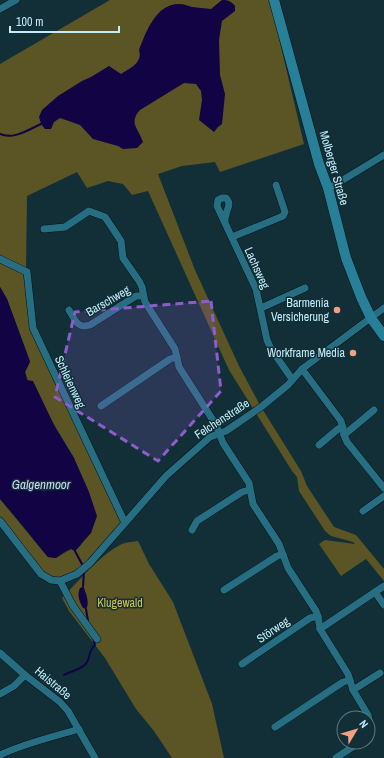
<svg xmlns="http://www.w3.org/2000/svg" width="384" height="758" font-family="'Archivo Narrow',sans-serif">
<rect width="100%" height="100%" fill="#122f37"/>
<g fill="#5b5425">
<path d="M110,0H270L304,144L220,172L215,162L182,166L158,174L195,270L239,366L261,407L301,471L307,486L334,527L356,535L384,569V581L366,559L341,576L319,544L325,540L355,544L353,542L331,536L325,531L299,491L297,477L292,471L229,370L148,191L132,195L123,184L108,181L87,188L77,172L27,196L26,270L32,328L123,524L89,561L75,572L59,579L49,577L41,570L0,517V499L48,557L56,558L71,549L75,551L81,545L74,458L28,381L25,372L30,361L7,299L0,287V64Z"/>
<path d="M138,541L149,564L173,602L212,704L224,758H172L154,731L136,709L105,658L69,611L62,598C79,581 99,556 120,545C125,542 132,542 138,541Z"/>
</g>
<g fill="#110344">
<path d="M222,0C228,0 231,1 235,6V11L222,21L219,40L220,75L225,94L222,124L218,127L214,132L199,120L202,100L201,91L196,84L184,83L140,110C128,123 139,129 143,142L137,148L123,149L118,146L93,139L80,125L60,118L54,122L51,129H45L41,124L39,117L42,110L58,96L82,81L91,77L109,66L121,74C130,68 143,63 139,50C146,32 156,3 180,4C184,4 188,6 192,7C198,8 204,8 211,9Z"/>
<path d="M0,287L7,299L30,362L25,372L27,380L33,381L55,427L74,458L89,492L97,516L91,533L75,551L71,549L64,552L56,558L48,557L42,550L17,519L0,499Z"/>
<path d="M83,587L84,588C86,593 90,604 86,609L83,608C79,601 77,595 80,588Z"/>
</g>
<g fill="none" stroke-linecap="round" stroke-linejoin="round">
<g stroke="#110344" stroke-width="2">
<path d="M0,134C13,140 28,130 41,124"/>
<path d="M75,551L83,566"/>
<path d="M83,587L84,570"/>
<path d="M86,609L88,621"/>
<path d="M64,675C71,671 84,669 87,662C91,656 88,651 95,645L93,638"/>
</g>
<g stroke="#00161e" stroke-width="8">
<g id="minor">
<path d="M0,9L16,0"/>
<path d="M328,188L333,186L384,155"/>
<path d="M225,223L217,206L218,200L222,198H226C232,204 227,208 226,215C225,217 225,220 225,223L256,289L267,340L271,349L292,379"/>
<path d="M44,229L65,227L89,211L105,217L121,241L123,258L139,281L142,287L145,302L175,349L179,367L216,425L223,443L249,483L253,504L279,544L288,568L316,611L318,616L320,629L348,674L353,690L368,715L370,726L368,735"/>
<path d="M232,237L283,216L285,212L276,185"/>
<path d="M0,259L27,272L33,328L125,523"/>
<path d="M261,308L305,288"/>
<path d="M69,310C75,320 77,329 90,325L136,296H143"/>
<path d="M302,369L341,421L344,435L347,442L384,488"/>
<path d="M101,406L170,359L177,357"/>
<path d="M344,435L374,410"/>
<path d="M319,445L338,429L343,427"/>
<path d="M363,511L384,496"/>
<path d="M0,521L41,574L51,580L60,581"/>
<path d="M192,530L197,521L242,492L249,490"/>
<path d="M60,581L77,574L90,563L166,476L210,437L226,431L261,407L288,385L302,369L384,308"/>
<path d="M60,581L73,606L97,639"/>
<path d="M224,590L277,556L283,554"/>
<path d="M375,592L384,605"/>
<path d="M320,629L384,586"/>
<path d="M0,653L25,675L60,702L68,711L95,758"/>
<path d="M242,664L310,618L318,616"/>
<path d="M353,690L380,673"/>
<path d="M0,694L14,686L25,675"/>
<path d="M275,727L343,682L350,680"/>
<path d="M0,755C25,743 53,737 79,729"/>
<path d="M336,758L360,742"/>
</g>
</g>
<g stroke="#00161e" stroke-width="11">
<path id="secondary" d="M274,0L319,164L328,188L346,258L361,297L371,318L384,336"/>
</g>
<use href="#minor" stroke="#286e82" stroke-width="7"/>
<use href="#secondary" stroke="#278098" stroke-width="10"/>
</g>
<path fill="#8d5cce" fill-opacity="0.2" stroke="#8d5cce" stroke-width="3" stroke-dasharray="8 5" stroke-linejoin="round" d="M211,301L221,391L158,461L55,397L75,312Z"/>
<g fill="#f3a082" stroke="#122f37" stroke-width="1.5">
<circle cx="337" cy="310" r="4"/>
<circle cx="353" cy="353" r="4"/>
</g>
<g text-anchor="middle" dominant-baseline="central" stroke-width="3" stroke-linejoin="round" paint-order="stroke">
<g font-size="12" fill="#c2ecfa" stroke="#122f37">
<text transform="translate(334 168) rotate(74)">Molberger Straße</text>
<text transform="translate(257 268) rotate(66)">Lachsweg</text>
<text transform="translate(108 301) rotate(-30)">Barschweg</text>
<text transform="translate(70 382) rotate(65)">Schleienweg</text>
<text transform="translate(222 419) rotate(-33)">Felchenstraße</text>
<text transform="translate(273 630) rotate(-34)">Störweg</text>
<text transform="translate(53 683) rotate(40)">Haistraße</text>
</g>
<g font-size="12" fill="#c2ecfa" stroke="#122f37" text-anchor="end">
<text x="329" y="303">Barmenia<tspan x="329" dy="14">Versicherung</tspan></text>
<text x="345" y="353">Workframe Media</text>
</g>
<g font-size="12" fill="#d6c34a" stroke="#122f37">
<text x="120" y="603">Klugewald</text>
</g>
<g font-size="13" font-style="italic" fill="#d1d5fe" stroke="#122f37">
<text x="41" y="484">Galgenmoor</text>
</g>
</g>
<g transform="translate(356 730) rotate(52)"><circle r="19" fill="#122f37" stroke="#587b85"/>
<path d="M0-3L7 15L0 10L-7 15Z" fill="#f3a082"/>
<text y="-6" font-size="11" font-weight="bold" text-anchor="middle" fill="#c2ecfa">N</text>
</g>
<path d="M10 26v6h109v-6" fill="none" stroke="#c2ecfa" stroke-width="2"/>
<text x="16" y="26" font-size="12" fill="#c2ecfa" stroke="#122f37" stroke-width="3" paint-order="stroke">100 m</text>
</svg>
